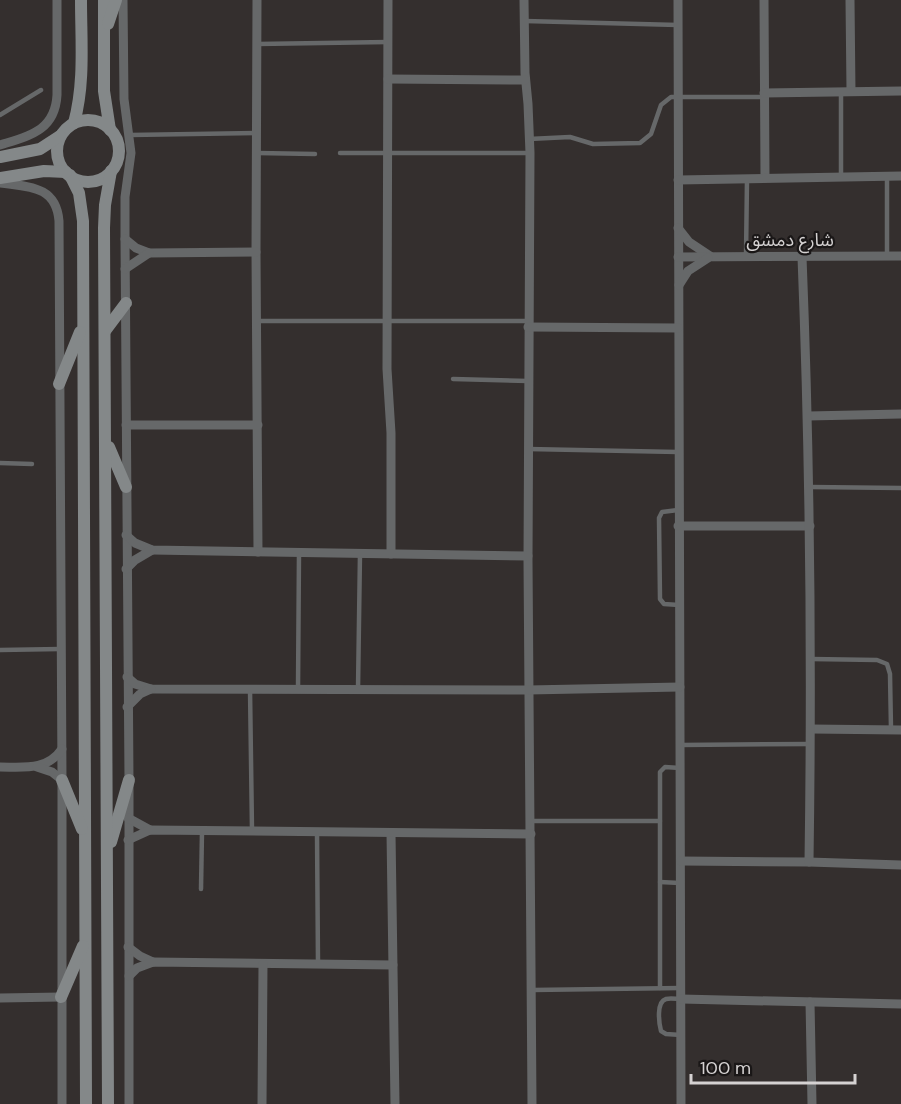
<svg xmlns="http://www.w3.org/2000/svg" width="901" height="1104" font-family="'DM Sans','Noto Sans Arabic',sans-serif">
<rect width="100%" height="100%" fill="#342f2e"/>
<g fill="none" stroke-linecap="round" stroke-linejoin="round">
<g stroke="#666869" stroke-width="4.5">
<path d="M525,21L678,25"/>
<path d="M257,44L388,42"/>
<path d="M0,115L41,90"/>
<path d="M130,135L257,133"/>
<path d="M529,139L570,137L593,144L640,143L651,134L661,105L671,97H764"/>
<path d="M257,153L315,154"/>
<path d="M340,153H530"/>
<path d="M887,176V256"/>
<path d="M841,177V91"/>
<path d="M746,257L747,179"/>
<path d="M257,321H528"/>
<path d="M453,379L528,381"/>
<path d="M528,449L678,452"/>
<path d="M0,463L32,464"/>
<path d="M810,487L901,488"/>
<path d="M678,510L662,512L659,518L660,599L664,604L679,605"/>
<path d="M0,650L60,649"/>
<path d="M811,659L877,660L887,664L890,674L891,729"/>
<path d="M250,689L252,830"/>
<path d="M298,689L299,552"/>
<path d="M358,689L360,553"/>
<path d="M680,745L811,744"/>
<path d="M531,821H660"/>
<path d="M317,832L318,964"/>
<path d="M660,882L680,883"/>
<path d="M201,889L202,831"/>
<path d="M660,988V772L665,767L680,768"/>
<path d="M532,990L681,988"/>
<path d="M681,999C677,999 670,998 666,999C656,1002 659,1023 661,1031L666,1034L681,1035"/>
</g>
<g stroke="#666869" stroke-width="9">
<path d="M123,0L124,99L131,153L125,197V239L129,780V1104"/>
<path d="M257,0L256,252L258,552"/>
<path d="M388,0L387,369L391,433V554"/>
<path d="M524,0L525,73L528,104L530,153L528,560L532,1104"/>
<path d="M678,0L681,1104"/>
<path d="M764,0L765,178"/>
<path d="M850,0L851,91"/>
<path d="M388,79L525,80"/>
<path d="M764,93L901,91"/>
<path d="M0,145C29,136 55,131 57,95V0"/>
<path d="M678,180L901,176"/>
<path d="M0,183C28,187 56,185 59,221L62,780V1104"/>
<path d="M678,228L689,242L710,256"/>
<path d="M125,239L136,248L149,253L256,252"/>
<path d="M678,257L901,256"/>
<path d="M125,269L149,253"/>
<path d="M679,285L688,271L708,258"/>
<path d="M528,327L678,328"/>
<path d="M808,416L901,414"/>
<path d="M126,425H258"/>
<path d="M678,526H810"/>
<path d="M126,535L135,543L152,550L528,556"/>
<path d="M126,569L135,560L152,550"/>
<path d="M127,677L135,684L151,689L528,690L680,687"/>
<path d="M127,707L140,694L151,689"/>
<path d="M811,729L901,730"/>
<path d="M0,767C23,767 47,771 62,749"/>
<path d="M37,767L52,772L62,780"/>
<path d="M128,818L150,830"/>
<path d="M391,833L395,1104"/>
<path d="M128,840L150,830L531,834"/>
<path d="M681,861L809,862C812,660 810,459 802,257"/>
<path d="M809,862L901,865"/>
<path d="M128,947L140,956L153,962"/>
<path d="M129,976L137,968L153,962L393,965"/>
<path d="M0,998L61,997"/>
<path d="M681,999L901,1004"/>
<path d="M810,1002L812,1104"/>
<path d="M262,1104L263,964"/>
</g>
<g stroke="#848889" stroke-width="12">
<path d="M104,0V91L110,130"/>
<path d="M108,24L116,0"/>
<circle cx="88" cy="151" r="31"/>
<path d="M74,123C85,83 81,41 81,0"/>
<path d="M0,157L40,149L60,136"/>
<path d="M70,175L79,193L83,221L86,1104"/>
<path d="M0,178L44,171L66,172"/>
<path d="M105,331L126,303"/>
<path d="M59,384L80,332"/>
<path d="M109,447L126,487"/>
<path d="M62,780L82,829"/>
<path d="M111,842L129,780"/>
<path d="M61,997L83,946"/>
<path d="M108,1104L104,228L105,205L111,171"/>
</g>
</g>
<g text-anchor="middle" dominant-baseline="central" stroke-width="4.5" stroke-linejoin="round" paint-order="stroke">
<g font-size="18" fill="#d5d2d2" stroke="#1a1717">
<text x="790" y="240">شارع دمشق</text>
</g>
</g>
<path d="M691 1074v9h164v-9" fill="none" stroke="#d5d2d2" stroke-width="3"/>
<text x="700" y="1074" font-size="18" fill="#d5d2d2" stroke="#1a1717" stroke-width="4.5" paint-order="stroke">100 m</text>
</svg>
